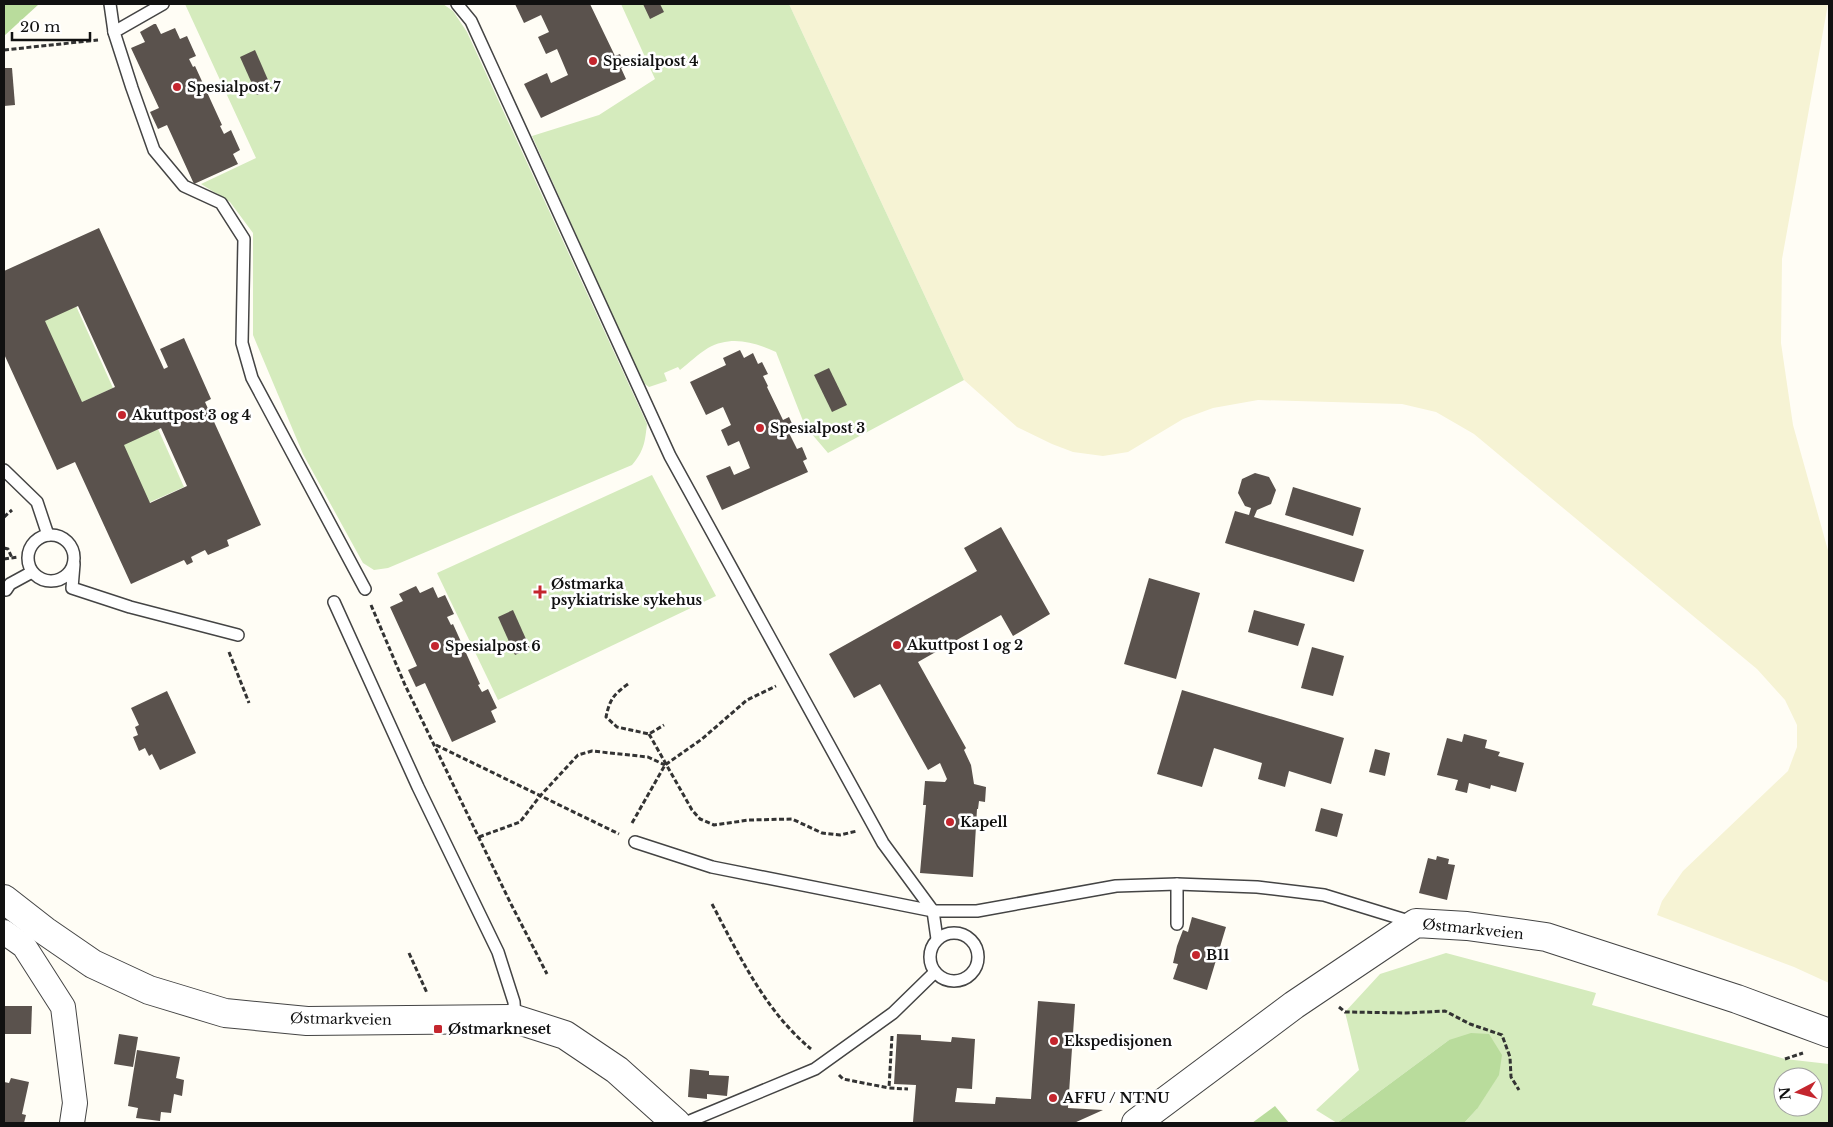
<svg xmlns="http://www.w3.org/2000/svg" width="1833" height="1127" font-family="'Libre Baskerville',serif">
<rect width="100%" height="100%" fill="#fffdf5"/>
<path fill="#f6f3d4" d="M789,4H1828L1782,259L1781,343L1793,425L1829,554V983L1794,967L1657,915L1662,901L1683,871L1788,771L1797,747V725L1785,700L1757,669L1474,434L1436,412L1402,404L1258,400L1213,408L1183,419L1128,452L1103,456L1073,452L1052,444L1017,427L964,380Z"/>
<g fill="#d5ebbd" fill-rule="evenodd">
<path d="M185,4H443L453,11L467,32L647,424C645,442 644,451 632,465L388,568L374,570L363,563L303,454L253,335V233L230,202L201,184L256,158Z"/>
<path d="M621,4H789L964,380L828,453L805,426L776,352C754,342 731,335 708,348C698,354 689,363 680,370L678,367L664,373L667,381L649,387L642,382L532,136L599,115L655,79Z"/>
<path d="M76,306L113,388L80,403L42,321Z"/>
<path d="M158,429L184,487L148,503L122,445Z"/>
<path d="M652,475L716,596L498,700L437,573Z"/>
<path d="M1446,953L1596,993L1592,1005L1785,1059L1829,1064V1123H1464L1477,1109L1449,1040L1337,1123L1316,1110L1359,1070L1345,1012L1380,974ZM1783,1077H1813V1107H1783Z"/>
</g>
<g fill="#b9dc9c">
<path d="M4,4H39L4,36Z"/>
<path d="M1471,1033L1489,1034L1502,1055L1499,1075L1477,1109L1464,1123H1337L1449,1040Z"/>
<path d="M1275,1106L1289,1123H1252Z"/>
</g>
<g fill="#5a524d" fill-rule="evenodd">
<path d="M515,4H590L615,56L620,54L625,66L621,68L626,79L541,118L524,84L547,73L551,83L568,75L557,49L546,54L538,37L549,32L541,15L524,23Z"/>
<path d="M643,4H660L664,12L650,19Z"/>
<path d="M154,24H156L161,34L175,28L180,39L187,36L196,56L189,59L193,67L195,66L222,125L220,126L224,134L231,130L240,150L233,154L238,164L194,184L167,125L158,129L150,112L159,108L131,48L145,42L140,32Z"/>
<path d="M255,50L272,89L257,95L240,57Z"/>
<path d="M4,68H12L15,105L4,106Z"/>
<path d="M99,228L164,369L168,367L160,349L184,338L211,399L205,402L261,525L227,540L229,546L208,555L205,550L191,557L193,562L187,565L184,560L131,584L75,462L57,470L4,354V271ZM78,306L115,387L82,402L45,321ZM161,428L187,486L150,503L124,445Z"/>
<path d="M740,350L744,358L753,353L758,364L762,362L768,374L763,376L768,386L767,387L783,420L789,417L795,430L789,433L797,449L802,447L807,459L803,461L808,472L722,510L706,476L730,466L734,475L750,468L739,441L728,446L721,430L731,425L723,407L706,415L690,382L726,365L723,358Z"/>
<path d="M829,368L847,405L832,412L814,375Z"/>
<path d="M1255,473L1269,477L1276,490L1271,504L1257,510L1254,517L1364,550L1354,582L1225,543L1235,511L1249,515L1251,508L1245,506L1238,493L1242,479Z"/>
<path d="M1293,487L1361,508L1353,536L1285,515Z"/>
<path d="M1001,527L1050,614L1013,636L1001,615L918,662L966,748L964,750L971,765L974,784L986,787L985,802L979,801L978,809H977L973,877L920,873L926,805H923L925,781L945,782L947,779L940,763L928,770L880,684L854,698L829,654L977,571L964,548Z"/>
<path d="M1149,578L1200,593L1176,679L1124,664Z"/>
<path d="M416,586L420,593L433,587L438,598L445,595L454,614L447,617L451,625L453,624L480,684L478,685L482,692L488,689L497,708L491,711L496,722L452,742L425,683L416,687L408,670L417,666L390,607L403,601L399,594Z"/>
<path d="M513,610L530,648L515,655L498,617Z"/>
<path d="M1254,610L1305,624L1298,646L1248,632Z"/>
<path d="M1312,647L1344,656L1333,696L1301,688Z"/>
<path d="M1182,690L1344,738L1331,784L1289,771L1285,787L1258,779L1262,763L1214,748L1202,787L1157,774Z"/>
<path d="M167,691L196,753L160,770L152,754L149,756L145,748L139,751L133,737L138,735L135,727L139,725L131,708Z"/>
<path d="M1464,734L1487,740L1485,748L1500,752L1498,756L1524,763L1516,792L1491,785L1490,789L1469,783L1467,793L1455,790L1458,780L1437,775L1447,738L1462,742Z"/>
<path d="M1375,749L1390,753L1385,776L1369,772Z"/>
<path d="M1321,808L1343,814L1337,837L1315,831Z"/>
<path d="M1437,856L1449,859L1448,864L1455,865L1447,900L1419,893L1428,858L1436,860Z"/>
<path d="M1192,917L1226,927L1207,990L1173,979L1178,964L1173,963L1177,946L1183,930L1188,932Z"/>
<path d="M1038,1001L1075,1004L1068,1108L1103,1110L1074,1123L913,1122L916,1085L894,1084L897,1034L921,1035V1040L951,1042L952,1037L975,1039L972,1089L957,1088L955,1102L995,1104L996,1097L1031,1099Z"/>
<path d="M5,1006H32L31,1034H5Z"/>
<path d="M119,1034L138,1037L133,1067L114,1064Z"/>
<path d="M137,1050L180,1057L176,1078L184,1080L182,1096L174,1094L171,1113L161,1112L160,1121L136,1118L138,1108L128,1106Z"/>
<path d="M690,1069L709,1071V1075L729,1076L727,1096L707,1094V1099L688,1097Z"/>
<path d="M11,1078L29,1082L22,1114L26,1115L24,1123H4V1082L9,1083Z"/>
</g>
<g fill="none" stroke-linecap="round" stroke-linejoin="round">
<g stroke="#444" stroke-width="14">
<g id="service">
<path d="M110,4L114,32"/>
<path d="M163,4L114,32L132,88L154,150L184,186L221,203L244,239L242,343L252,378L365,589"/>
<path d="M457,4L471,21L670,456L883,843L933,911L937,939"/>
<path d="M4,470L37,502L48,535"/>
<circle cx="51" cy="558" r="23"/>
<path d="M74,564L72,588L130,607L238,635"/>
<path d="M6,590L10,584L32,572"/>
<path d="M334,602L418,787L498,952L514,1002L515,1019"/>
<path d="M635,842L712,867L933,911H977L1116,886L1177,884L1257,887L1324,895L1412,922"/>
<path d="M1177,924V884"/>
<circle cx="954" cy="957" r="24"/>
<path d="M685,1123L815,1069L893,1013L934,973"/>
</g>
</g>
<g stroke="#444" stroke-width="26">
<path id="minor" d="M4,932L24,946L63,1007L75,1103L72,1123"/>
</g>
<g stroke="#444" stroke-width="30">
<g id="tertiary">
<path d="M4,899L45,931L93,964L149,990L225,1013L307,1021L515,1019L565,1035L617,1070L676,1123"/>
<path d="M1136,1123L1294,1005L1416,923L1467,926L1546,937L1737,999L1829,1033"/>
</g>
</g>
<g stroke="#333" stroke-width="3" stroke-dasharray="5 2.5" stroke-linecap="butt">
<path d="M4,50L98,40"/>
<path d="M4,517L12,510"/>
<path d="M4,548L8,549L12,558"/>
<path d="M4,559L18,557"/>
<path d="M371,605L405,685L511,904L547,974"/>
<path d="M229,652L249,703"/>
<path d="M628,684C613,695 610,699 606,717L617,727L649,734L664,725"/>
<path d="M649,734L692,810L700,819L714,825L749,820L792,819L822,833L840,835L857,831"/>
<path d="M436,745L619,834"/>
<path d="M632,823L665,765L702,739L747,700L776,686"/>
<path d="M479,837L520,822L540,796L578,755L592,751L648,757L665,765"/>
<path d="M712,904C739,955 765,1011 811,1049"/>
<path d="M409,953L427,993"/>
<path d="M1339,1007L1345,1012L1406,1013L1445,1011L1470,1024L1502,1035L1510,1057L1511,1077L1519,1090"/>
<path d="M892,1036L889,1088L908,1089"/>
<path d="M1785,1059L1803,1053"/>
<path d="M839,1075L843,1079L889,1088"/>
</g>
<use href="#service" stroke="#fff" stroke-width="11"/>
<use href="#minor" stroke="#fff" stroke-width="24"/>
<use href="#tertiary" stroke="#fff" stroke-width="28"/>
</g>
<g fill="#c4262e" stroke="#fff" stroke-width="2">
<circle cx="593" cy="61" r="5"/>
<circle cx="177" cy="87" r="5"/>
<circle cx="122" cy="415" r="5"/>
<circle cx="760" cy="428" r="5"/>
<path d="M537.5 584.5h5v5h5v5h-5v5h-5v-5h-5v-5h5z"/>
<circle cx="897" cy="645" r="5"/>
<circle cx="435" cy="646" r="5"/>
<circle cx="950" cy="822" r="5"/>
<circle cx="1196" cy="955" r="5"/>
<rect x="433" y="1024" width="10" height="10" rx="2.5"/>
<circle cx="1054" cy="1041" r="5"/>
<circle cx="1053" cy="1098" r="5"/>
</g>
<g text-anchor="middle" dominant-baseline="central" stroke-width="5" stroke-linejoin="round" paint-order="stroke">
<g font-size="14" font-weight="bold" fill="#111" stroke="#fff" text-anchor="start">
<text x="603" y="61">Spesialpost 4</text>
<text x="187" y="87">Spesialpost 7</text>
<text x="132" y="415">Akuttpost 3 og 4</text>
<text x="770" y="428">Spesialpost 3</text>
<text x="551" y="584">Østmarka<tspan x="551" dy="16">psykiatriske sykehus</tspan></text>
<text x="907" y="645">Akuttpost 1 og 2</text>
<text x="445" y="646">Spesialpost 6</text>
<text x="960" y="822">Kapell</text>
<text x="1206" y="955">B11</text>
<text x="448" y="1029">Østmarkneset</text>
<text x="1064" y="1041">Ekspedisjonen</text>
<text x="1063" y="1098">AFFU / NTNU</text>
</g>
<g font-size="14" fill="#111" stroke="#fff">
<text transform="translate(1473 929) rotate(6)">Østmarkveien</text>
<text transform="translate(341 1019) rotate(1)">Østmarkveien</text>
</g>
</g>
<rect width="1833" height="1127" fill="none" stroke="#111111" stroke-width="10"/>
<g transform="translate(1798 1092) rotate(264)"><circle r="24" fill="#ffffff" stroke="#a0a0a0"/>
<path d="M0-4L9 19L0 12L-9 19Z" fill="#c4262e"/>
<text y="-8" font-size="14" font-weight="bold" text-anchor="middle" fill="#111111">N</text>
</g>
<path d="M12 32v8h78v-8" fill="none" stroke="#111111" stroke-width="2.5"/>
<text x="20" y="32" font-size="15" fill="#111111" stroke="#ffffff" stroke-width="4" paint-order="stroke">20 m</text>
</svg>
